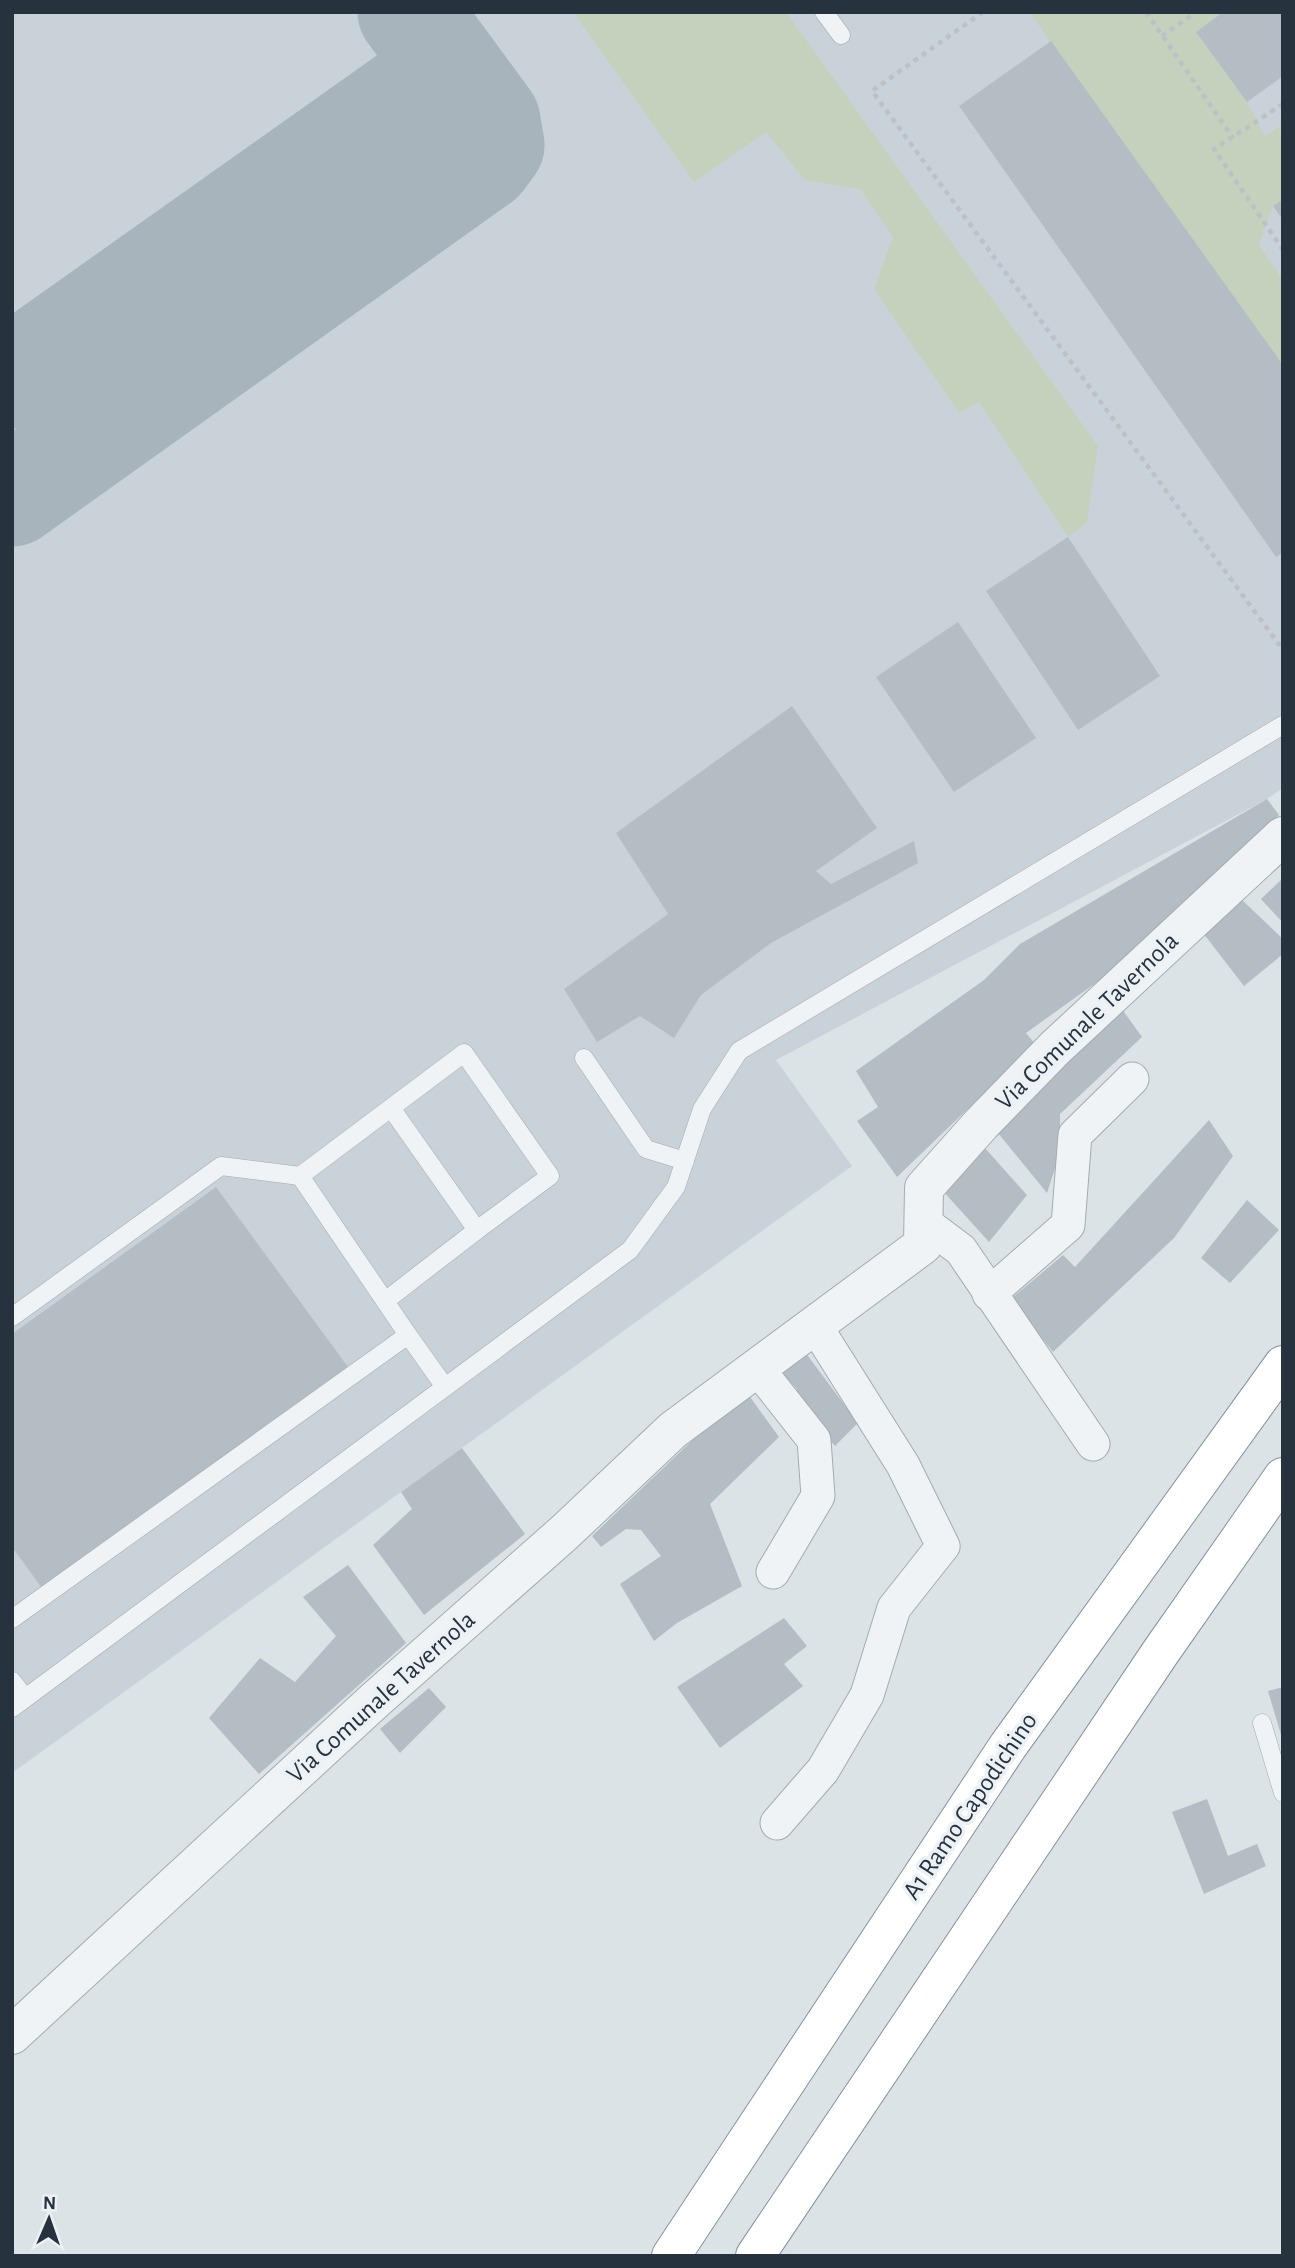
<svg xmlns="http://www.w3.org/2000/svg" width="1295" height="2268" font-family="'Alegreya Sans',sans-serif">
<rect width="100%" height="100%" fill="#dce3e7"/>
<path fill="#cad2d9" d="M12,12H1283V788L1267,799L776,1060L852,1166L12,1773Z"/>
<g fill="#c6d1bd">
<path d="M573,12H786L1098,446L1087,523L1068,537L979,402L959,413L874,289L893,237L860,189L805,180L766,132L694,182Z"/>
<path d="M1029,12H1223L1196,32L1247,102L1265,136L1283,124L1279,134L1283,139V199L1273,206L1259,245L1283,280V365Z"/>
</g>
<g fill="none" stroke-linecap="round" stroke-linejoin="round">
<g stroke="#a8b4bc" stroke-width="103">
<path d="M12,377L417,90L438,55"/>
<path d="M12,495L482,160L493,145L489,121L409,12"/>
</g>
</g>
<g fill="#b4bdc4">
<path d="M1223,12H1283V76L1247,102L1196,32Z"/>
<path d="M1051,41L1283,365V552L1276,557L959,106Z"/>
<path d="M1283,199V220L1273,206Z"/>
<path d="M1068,537L1160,676L1078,730L986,591Z"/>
<path d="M958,622L1036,738L954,792L876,677Z"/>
<path d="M792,706L877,828L816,871L831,884L914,841L918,863L771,943L701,995L674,1038L640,1016L597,1042L564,989L668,914L616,833Z"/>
<path d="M1267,799L1279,815L1111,972L1026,1033L1035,1044L897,1177L857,1121L878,1107L856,1071L984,980L1020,944Z"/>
<path d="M1283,878V923L1261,899Z"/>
<path d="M1242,900L1283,939V954L1244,986L1203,933Z"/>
<path d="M1119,1005L1142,1037L1060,1114V1153L1047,1193L993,1127Z"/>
<path d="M1209,1120L1233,1156L1174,1238L1053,1352L1011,1299L1063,1255L1075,1267Z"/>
<path d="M984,1147L1027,1195L989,1242L943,1191Z"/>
<path d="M216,1187L348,1367L42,1588L12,1547V1334Z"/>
<path d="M1247,1200L1279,1230L1230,1283L1201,1258Z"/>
<path d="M805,1352L858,1423L835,1446L792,1398L797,1389L778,1369Z"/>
<path d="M745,1390L779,1437L710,1504L742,1586L677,1623L654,1641L620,1584L661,1556L641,1530L626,1529L601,1547L592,1536Z"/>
<path d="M462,1448L525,1534L424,1615L373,1545L412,1509L401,1492Z"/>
<path d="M348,1565L406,1643L259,1774L209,1718L260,1658L295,1682L336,1636L303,1597Z"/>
<path d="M784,1618L807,1646L784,1664L803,1686L720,1748L677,1687Z"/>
<path d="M1283,1687V1738H1282L1268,1691Z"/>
<path d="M429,1688L446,1707L400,1753L380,1729Z"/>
<path d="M1207,1799L1228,1856L1257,1844L1266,1866L1204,1894L1172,1812Z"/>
</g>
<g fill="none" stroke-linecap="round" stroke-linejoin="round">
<g stroke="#a2abb1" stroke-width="19">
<g id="service">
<path d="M824,12L841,35"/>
<path d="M584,1058L646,1149L685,1161"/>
<path d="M300,1176L408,1335"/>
<path d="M385,1301L477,1230"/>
<path d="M12,1317L221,1166L300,1176L464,1053L550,1176L477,1230L391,1108"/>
<path d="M12,1619L408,1335L445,1387"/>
<path d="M12,1681L25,1698"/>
<path d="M12,1708L630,1250L676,1187L702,1109L739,1051L1283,725"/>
<path d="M1262,1723L1283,1793"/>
</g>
</g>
<g stroke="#a2abb1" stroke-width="35">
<g id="minor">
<path d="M925,1223L961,1250L1093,1444"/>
<path d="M989,1294L1068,1225L1075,1135L1132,1079"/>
<path d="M758,1369L814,1440L818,1496L773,1572"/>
<path d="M777,1823L823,1770L867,1695L894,1608L943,1546L903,1465L816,1327"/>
</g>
</g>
<g stroke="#a2abb1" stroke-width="40">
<path id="tertiary" d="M12,2035L374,1701L565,1532L673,1430L923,1245L924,1188L982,1123L1055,1048L1283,836"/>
</g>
<g stroke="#83939e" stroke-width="40">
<g id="motorway">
<path d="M671,2256L1008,1746L1283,1365"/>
<path d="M755,2256L1160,1653L1283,1477"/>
</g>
</g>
<g stroke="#bbc1c5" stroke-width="4.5" stroke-dasharray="5 5" stroke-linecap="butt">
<path d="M983,12L872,91L1283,650"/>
<path d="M1146,12L1233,138"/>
<path d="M1162,36L1196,12"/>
<path d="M1283,104L1214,149L1283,250"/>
</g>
<use href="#service" stroke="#eff3f5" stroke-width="18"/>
<use href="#minor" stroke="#eff3f5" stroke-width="33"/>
<use href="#tertiary" stroke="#eff3f5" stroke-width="38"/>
<use href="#motorway" stroke="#fff" stroke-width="38"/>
</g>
<g text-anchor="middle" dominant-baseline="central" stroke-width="7" stroke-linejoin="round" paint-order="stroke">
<g font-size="26" fill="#26333e" stroke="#ecf1f5">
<text transform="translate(1087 1021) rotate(-44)">Via Comunale Tavernola</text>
<text transform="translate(381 1697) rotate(-42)">Via Comunale Tavernola</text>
<text transform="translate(970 1806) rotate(-56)">A1 Ramo Capodichino</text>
</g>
</g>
<rect width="1295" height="2268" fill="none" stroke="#26333e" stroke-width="28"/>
<g transform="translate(49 2219) rotate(2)" stroke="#ecf1f5" stroke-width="5" paint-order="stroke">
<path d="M0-5L12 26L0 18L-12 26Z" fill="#26333e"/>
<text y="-10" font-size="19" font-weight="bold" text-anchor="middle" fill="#26333e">N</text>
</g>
</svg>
